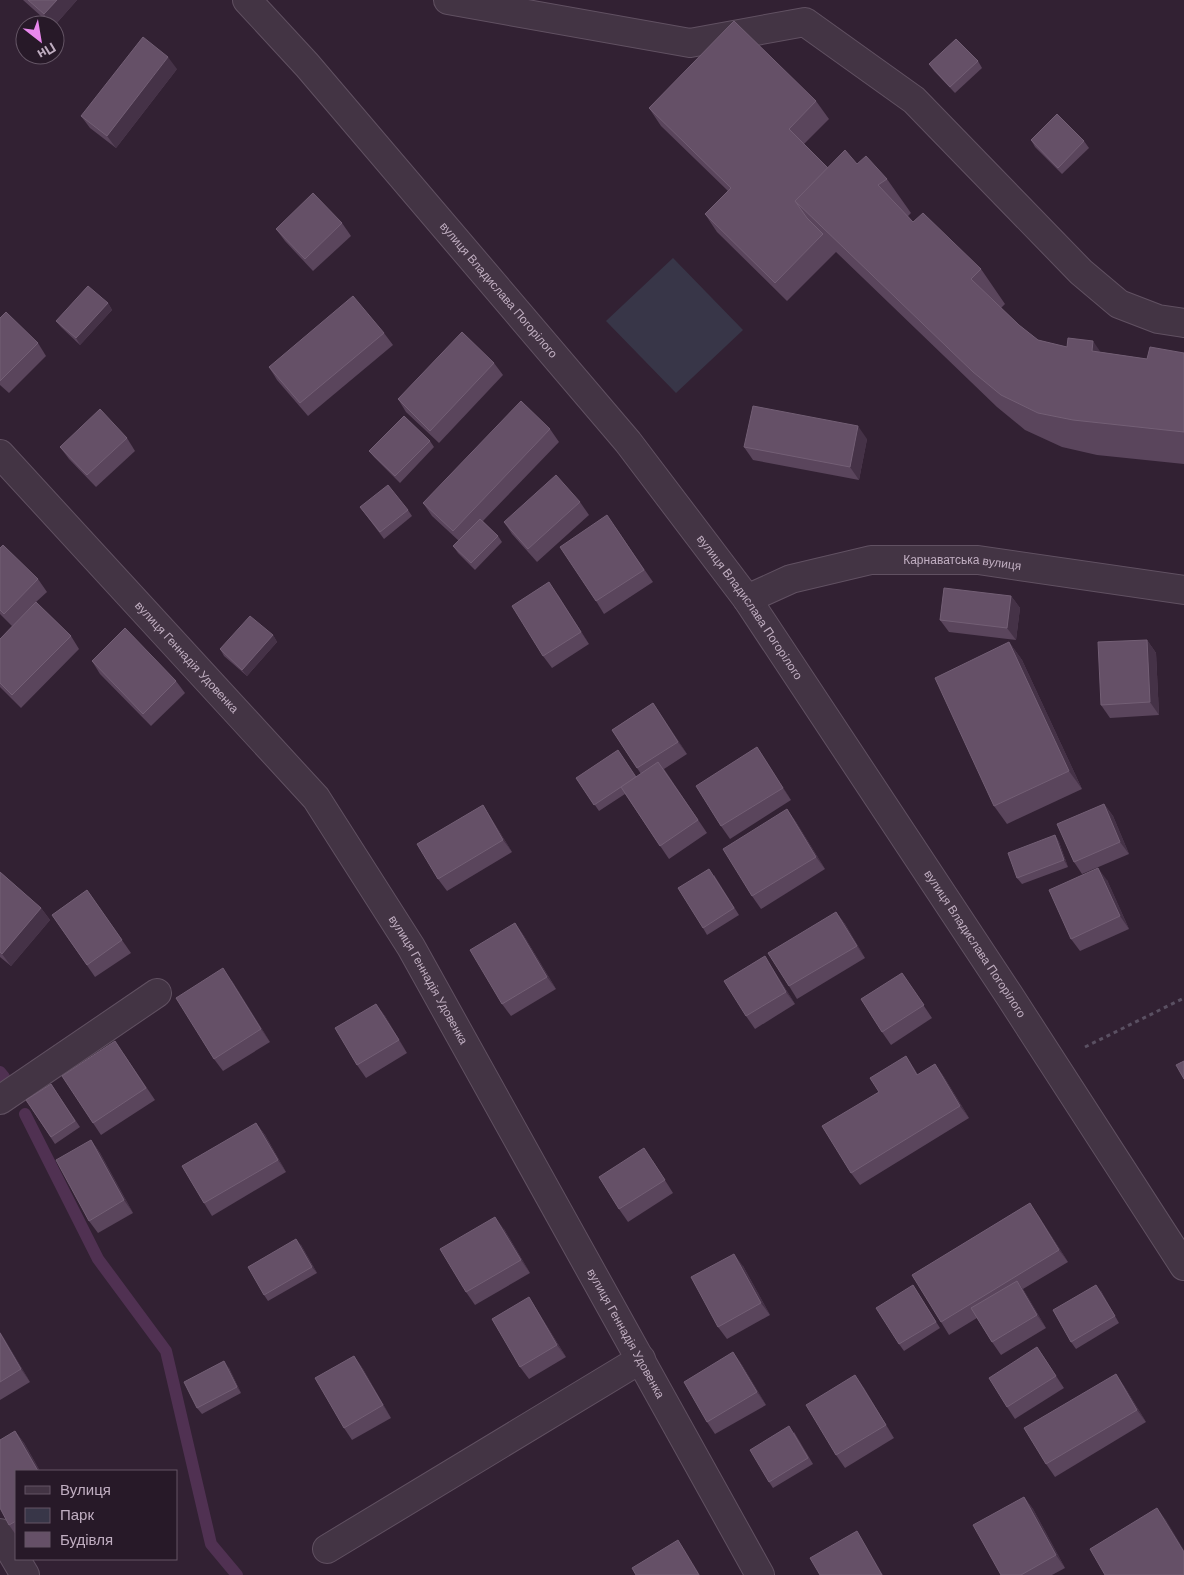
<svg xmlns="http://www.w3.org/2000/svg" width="1184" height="1575" font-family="Arial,sans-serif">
<rect width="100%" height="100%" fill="#322133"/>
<path fill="#383648" d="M673,258L743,330L676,393L606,321Z"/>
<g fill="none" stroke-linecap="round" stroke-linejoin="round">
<g stroke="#503152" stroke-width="12">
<path d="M0,1072L4,1077"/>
<path d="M25,1114L98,1259L166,1351L211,1544L237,1575"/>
</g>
<g stroke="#615162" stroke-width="30">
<g id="minor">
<path id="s1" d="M247,0L307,65L628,442L747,599L1009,995L1184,1266"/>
<path d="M448,0L690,43L805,22L914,100L1081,272L1119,304L1158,319L1184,323"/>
<path id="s2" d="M0,454L316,798L411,947L760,1575"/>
<path id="s3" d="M747,599L791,579L871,560H978L1184,590"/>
<path d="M0,1100L157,993"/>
<path d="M0,1533L25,1575"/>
<path d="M327,1549L641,1359"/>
</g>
</g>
<path stroke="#5a5062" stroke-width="3" stroke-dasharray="4 4" stroke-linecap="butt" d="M1085,1047L1184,998"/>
<use href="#minor" stroke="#433444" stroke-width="28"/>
</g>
<g fill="#5a455c">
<path d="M23,0H77L55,25H51Z"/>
<path d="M978,61L982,68L955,93L934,71L929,64Z"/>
<path d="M177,69L116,148L90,128L81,116Z"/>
<path d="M816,101L829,119L804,144L828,168L857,164L887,179L911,213L908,216L913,222L981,269L1005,304L1001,308L1019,325L1038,340L1067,347L1147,359L1184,353V464L1097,455L1062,447L1025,430L997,407L836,252L787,301L717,232L705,214L728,191L661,126L649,108Z"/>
<path d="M1031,140L1084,141L1089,148L1062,174L1035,147Z"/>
<path d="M342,223L351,236L313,271L285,241L276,229Z"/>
<path d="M108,303L112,310L80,345L61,327L56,321Z"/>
<path d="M0,318L38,343L46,356L9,393L0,385Z"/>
<path d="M384,333L393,345L308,416L277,380L269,367Z"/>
<path d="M494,363L503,375L439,443L406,412L398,399Z"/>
<path d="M550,429L559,442L483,521L498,536L502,542L475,570L458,553L453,546L459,541L432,516L423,503Z"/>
<path d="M127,438L135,451L96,487L69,459L60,447Z"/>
<path d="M867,439L859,480L753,460L744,447Z"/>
<path d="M430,441L434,447L400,483L374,457L369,451Z"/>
<path d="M580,502L589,515L537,562L512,534L504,522Z"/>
<path d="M360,507L408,510L412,516L384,539Z"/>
<path d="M616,528L653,582L604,614L596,601Z"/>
<path d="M0,548L38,579L47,592L36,602L71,636L79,649L21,708L0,687V639L12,626L0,614Z"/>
<path d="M558,595L589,644L552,668L543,656Z"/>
<path d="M1011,596L1020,608L1016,640L949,632L940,620Z"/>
<path d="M273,635L277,642L247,676L224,656L220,649Z"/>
<path d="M1147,640L1156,653L1159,715L1110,718L1101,705Z"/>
<path d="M1009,642L1022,660L1082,789L1007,824L994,806Z"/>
<path d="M92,661L176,681L185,693L151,726L100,674Z"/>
<path d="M653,703L687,754L664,769L707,833L669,859L625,794L599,811L576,778L636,777L641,774L612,730Z"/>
<path d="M757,747L791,800L730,839L721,826Z"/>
<path d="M1104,804L1113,816L1129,854L1082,874L1074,862Z"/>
<path d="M483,805L491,818L512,852L447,891L438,879Z"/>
<path d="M787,809L796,822L825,869L761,909L752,896Z"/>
<path d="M1055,835L1059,842L1068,867L1022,884L1017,878Z"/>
<path d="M0,872L41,908L50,920L11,966L0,957Z"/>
<path d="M714,875L739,915L707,935L703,928Z"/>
<path d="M1107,880L1129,929L1080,951L1071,939Z"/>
<path d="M87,890L131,953L95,977L52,915Z"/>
<path d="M836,912L845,924L865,958L797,999L789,986Z"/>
<path d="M515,923L524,936L556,989L511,1016L502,1004Z"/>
<path d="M773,969L795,1004L755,1029L746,1016Z"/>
<path d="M902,973L932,1018L891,1045L882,1032Z"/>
<path d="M232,981L270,1042L223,1071L214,1059Z"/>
<path d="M376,1004L385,1016L407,1053L366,1078L357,1065Z"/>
<path d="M124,1054L155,1100L101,1135L93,1123Z"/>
<path d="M906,1056L918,1075L935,1064L944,1077L969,1118L860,1185L851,1173L879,1092Z"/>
<path d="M51,1084L80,1127L55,1144L26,1100Z"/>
<path d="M256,1123L265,1135L286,1172L212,1216L204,1203Z"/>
<path d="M91,1140L100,1153L133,1213L98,1233L89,1221Z"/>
<path d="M653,1161L673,1193L628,1222L619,1209Z"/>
<path d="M1038,1215L1068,1262L1023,1289L1046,1328L1001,1355L992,1342L977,1318L949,1335L941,1322Z"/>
<path d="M504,1229L530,1273L475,1305L466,1292Z"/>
<path d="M301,1245L317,1273L268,1301L264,1295Z"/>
<path d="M743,1266L770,1315L727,1339L718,1327Z"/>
<path d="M913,1285L940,1328L904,1351L899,1344Z"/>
<path d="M1101,1291L1119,1323L1076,1349L1071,1342Z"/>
<path d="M529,1297L537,1310L566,1357L529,1379L520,1367Z"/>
<path d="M0,1332L30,1382L0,1400Z"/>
<path d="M1037,1347L1064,1388L1015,1419L1007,1407Z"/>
<path d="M733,1352L742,1365L766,1405L715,1434L707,1422Z"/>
<path d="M354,1356L363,1369L391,1418L352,1440L344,1428Z"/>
<path d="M229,1368L241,1393L202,1414L197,1408Z"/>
<path d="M1116,1374L1124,1386L1146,1422L1055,1477L1046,1464Z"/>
<path d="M855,1375L864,1388L894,1438L845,1468L836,1455Z"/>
<path d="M15,1431L24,1443L40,1471H16V1535L9,1525Z"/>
<path d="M794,1432L813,1464L773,1488L769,1482Z"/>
<path d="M1024,1497L1033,1509L1065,1568L1052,1575H1001Z"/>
</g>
<g fill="#453247">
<path d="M57,0H77L55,25H52L44,14Z"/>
<path d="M168,57L177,69L116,148L107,136Z"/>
<path d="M108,303L112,310L80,345L76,338Z"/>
<path d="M1093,341L1117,376L1092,351Z"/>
<path d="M858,426L867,439L859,480L850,467Z"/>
<path d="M549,582L558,595L589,644L581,632Z"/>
<path d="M1011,596L1020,608L1016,640L1007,628Z"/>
<path d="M273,635L277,642L247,676L242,670Z"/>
<path d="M1147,640L1156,653L1159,715L1150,702Z"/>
<path d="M1009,642L1022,660L1082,789L1069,771Z"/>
<path d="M653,703L662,716L687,754L678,742Z"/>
<path d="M757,747L766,760L791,800L783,788Z"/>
<path d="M1104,804L1113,816L1129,854L1120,842Z"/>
<path d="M483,805L491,818L512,852L503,840Z"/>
<path d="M787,809L796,822L825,869L816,857Z"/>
<path d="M1055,835L1059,842L1068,867L1064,860Z"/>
<path d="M1098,868L1107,880L1129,929L1120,916Z"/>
<path d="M41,908L50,920L11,966L2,954Z"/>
<path d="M836,912L845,924L865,958L857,946Z"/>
<path d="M515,923L524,936L556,989L547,977Z"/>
<path d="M765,956L773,969L795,1004L786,992Z"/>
<path d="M223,968L232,981L270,1042L261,1029Z"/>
<path d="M376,1004L385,1016L407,1053L399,1040Z"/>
<path d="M906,1056L914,1068L926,1088L917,1075Z"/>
<path d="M935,1064L944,1077L969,1118L960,1106Z"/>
<path d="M256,1123L265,1135L286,1172L278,1160Z"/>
<path d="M91,1140L100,1153L133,1213L124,1200Z"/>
<path d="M1030,1203L1038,1215L1068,1262L1059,1250Z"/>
<path d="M495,1217L504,1229L530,1273L521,1260Z"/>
<path d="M296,1239L301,1245L317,1273L312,1267Z"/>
<path d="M734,1254L743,1266L770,1315L761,1303Z"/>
<path d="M1017,1281L1026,1294L1046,1328L1037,1315Z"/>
<path d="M1096,1285L1101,1291L1119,1323L1115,1316Z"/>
<path d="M529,1297L537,1310L566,1357L557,1345Z"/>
<path d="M0,1332L4,1338L30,1382L21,1369Z"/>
<path d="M1037,1347L1046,1360L1064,1388L1056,1376Z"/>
<path d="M733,1352L742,1365L766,1405L757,1392Z"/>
<path d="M354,1356L363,1369L391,1418L383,1405Z"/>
<path d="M224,1361L229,1368L241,1393L237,1387Z"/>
<path d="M1116,1374L1124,1386L1146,1422L1137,1410Z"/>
<path d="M855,1375L864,1388L894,1438L886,1425Z"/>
<path d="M15,1431L24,1443L40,1471H38Z"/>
<path d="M1024,1497L1033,1509L1065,1568L1056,1555Z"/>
<path d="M1157,1508L1166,1520L1184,1550V1552Z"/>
<path d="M857,1531L865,1544L883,1575H882Z"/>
<path d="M678,1540L686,1552L700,1575H699Z"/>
</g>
<g fill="#655067" stroke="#735f75">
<path d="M28,0H57L44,14Z"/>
<path d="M734,21L816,101L789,129L828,168L795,201L807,218L823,234L775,283L705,214L731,188L649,108Z"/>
<path d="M143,37L168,57L107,136L81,116Z"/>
<path d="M956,39L978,61L950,87L929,64Z"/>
<path d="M1057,114L1084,141L1058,168L1031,140Z"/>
<path d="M845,150L857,164L866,156L887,179L878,185L913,222L923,213L981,269L971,279L1019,325L1038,340L1067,347L1068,338L1093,341L1092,351L1147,359L1150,347L1184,353V432L1073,420L1038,413L1001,395L973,372L795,201Z"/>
<path d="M313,193L342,223L305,259L276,229Z"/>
<path d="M88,286L108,303L76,338L56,321Z"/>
<path d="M353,296L384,333L300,403L269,367Z"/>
<path d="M6,312L38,343L0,381V318Z"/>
<path d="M462,332L494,363L430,431L398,399Z"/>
<path d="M521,401L550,429L453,531L423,503Z"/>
<path d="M753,406L858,426L850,467L744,447Z"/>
<path d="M100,409L127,438L87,475L60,447Z"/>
<path d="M404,416L430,441L395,476L369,451Z"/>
<path d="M556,475L580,502L528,549L504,522Z"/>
<path d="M388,485L408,510L380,532L360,507Z"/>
<path d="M607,515L644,570L596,601L560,547Z"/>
<path d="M480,519L498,536L471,563L453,546Z"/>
<path d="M3,545L38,579L4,614L0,610V548Z"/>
<path d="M549,582L581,632L543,656L512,606Z"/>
<path d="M944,588L1011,596L1007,628L940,620Z"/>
<path d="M36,602L71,636L12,695L0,683V639Z"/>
<path d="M250,616L273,635L242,670L220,649Z"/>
<path d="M125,628L176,681L143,714L92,661Z"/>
<path d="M1147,640L1150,702L1101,705L1098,642Z"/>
<path d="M1009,642L1069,771L994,806L935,678Z"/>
<path d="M653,703L678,742L637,768L612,730Z"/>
<path d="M757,747L783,788L721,826L696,786Z"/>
<path d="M618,750L636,777L594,805L576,778Z"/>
<path d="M658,762L698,820L660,846L621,787Z"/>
<path d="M1104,804L1120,842L1074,862L1057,824Z"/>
<path d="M483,805L503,840L438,879L417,844Z"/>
<path d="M787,809L816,857L752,896L723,849Z"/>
<path d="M1055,835L1064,860L1017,878L1008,853Z"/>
<path d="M1098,868L1120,916L1071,939L1049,890Z"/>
<path d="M709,869L734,908L703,928L678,888Z"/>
<path d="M0,872L41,908L2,954L0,952Z"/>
<path d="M87,890L122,940L87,965L52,915Z"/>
<path d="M836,912L857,946L789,986L768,953Z"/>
<path d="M515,923L547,977L502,1004L470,950Z"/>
<path d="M765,956L786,992L746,1016L724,981Z"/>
<path d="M223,968L261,1029L214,1059L176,998Z"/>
<path d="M902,973L924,1005L882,1032L861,999Z"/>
<path d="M376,1004L399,1040L357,1065L335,1028Z"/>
<path d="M115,1041L146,1088L93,1123L62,1076Z"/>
<path d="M906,1056L917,1075L935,1064L960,1106L851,1173L822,1126L879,1092L870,1078Z"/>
<path d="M1184,1061V1079L1176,1065Z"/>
<path d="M51,1084L75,1121L51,1137L26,1100Z"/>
<path d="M256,1123L278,1160L204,1203L182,1166Z"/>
<path d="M91,1140L124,1200L89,1221L56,1160Z"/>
<path d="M644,1148L665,1180L619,1209L599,1177Z"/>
<path d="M1030,1203L1059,1250L941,1322L912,1275Z"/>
<path d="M495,1217L521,1260L466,1292L440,1249Z"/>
<path d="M296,1239L312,1267L264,1295L248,1267Z"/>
<path d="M734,1254L761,1303L718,1327L691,1277Z"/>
<path d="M1017,1281L1037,1315L992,1342L971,1308Z"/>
<path d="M913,1285L936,1322L899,1344L876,1308Z"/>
<path d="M1096,1285L1115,1316L1071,1342L1053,1310Z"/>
<path d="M529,1297L557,1345L520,1367L492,1319Z"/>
<path d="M0,1333L21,1369L0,1382Z"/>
<path d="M1037,1347L1056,1376L1007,1407L989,1378Z"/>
<path d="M733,1352L757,1392L707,1422L684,1382Z"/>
<path d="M354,1356L383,1405L344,1428L315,1378Z"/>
<path d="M224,1361L237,1387L197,1408L184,1382Z"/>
<path d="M1116,1374L1137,1410L1046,1464L1024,1428Z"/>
<path d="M855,1375L886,1425L836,1455L806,1405Z"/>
<path d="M789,1426L808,1458L769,1482L750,1450Z"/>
<path d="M15,1431L38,1471H16V1521L9,1525L0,1508V1440Z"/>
<path d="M1024,1497L1056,1555L1021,1575H1001L973,1525Z"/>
<path d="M1157,1508L1184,1552V1575H1105L1090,1549Z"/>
<path d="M857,1531L882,1575H820L810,1558Z"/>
<path d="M678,1540L699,1575H636L632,1568Z"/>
</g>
<g text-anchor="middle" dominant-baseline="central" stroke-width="4.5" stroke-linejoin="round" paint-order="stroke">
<g font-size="12" fill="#c0aec1" stroke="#271928">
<text stroke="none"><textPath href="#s1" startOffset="384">вулиця Владислава Погорілого</textPath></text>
<text stroke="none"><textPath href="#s3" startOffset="222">Карнаватська вулиця</textPath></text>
<text stroke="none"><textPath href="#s1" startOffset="789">вулиця Владислава Погорілого</textPath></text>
<text stroke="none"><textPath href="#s2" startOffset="276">вулиця Геннадія Удовенка</textPath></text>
<text stroke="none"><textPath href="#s1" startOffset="1194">вулиця Владислава Погорілого</textPath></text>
<text stroke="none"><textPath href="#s2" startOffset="681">вулиця Геннадія Удовенка</textPath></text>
<text stroke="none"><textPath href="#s2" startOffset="1086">вулиця Геннадія Удовенка</textPath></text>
</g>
</g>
<rect x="15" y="1470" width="162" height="90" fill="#271928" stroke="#645565"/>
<rect x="25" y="1486" width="25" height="8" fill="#433444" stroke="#645565"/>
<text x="60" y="1495" font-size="15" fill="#c0aec1">Вулиця</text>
<rect x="25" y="1508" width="25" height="15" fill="#383648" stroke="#645565"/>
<text x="60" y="1520" font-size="15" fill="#c0aec1">Парк</text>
<rect x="25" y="1532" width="25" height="15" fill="#655067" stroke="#645565"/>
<text x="60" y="1545" font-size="15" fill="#c0aec1">Будівля</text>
<g transform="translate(40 40) rotate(149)"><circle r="24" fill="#271928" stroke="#645565"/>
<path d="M0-4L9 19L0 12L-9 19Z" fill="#e987ed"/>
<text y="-8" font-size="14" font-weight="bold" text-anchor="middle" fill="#c0aec1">Пн</text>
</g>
</svg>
